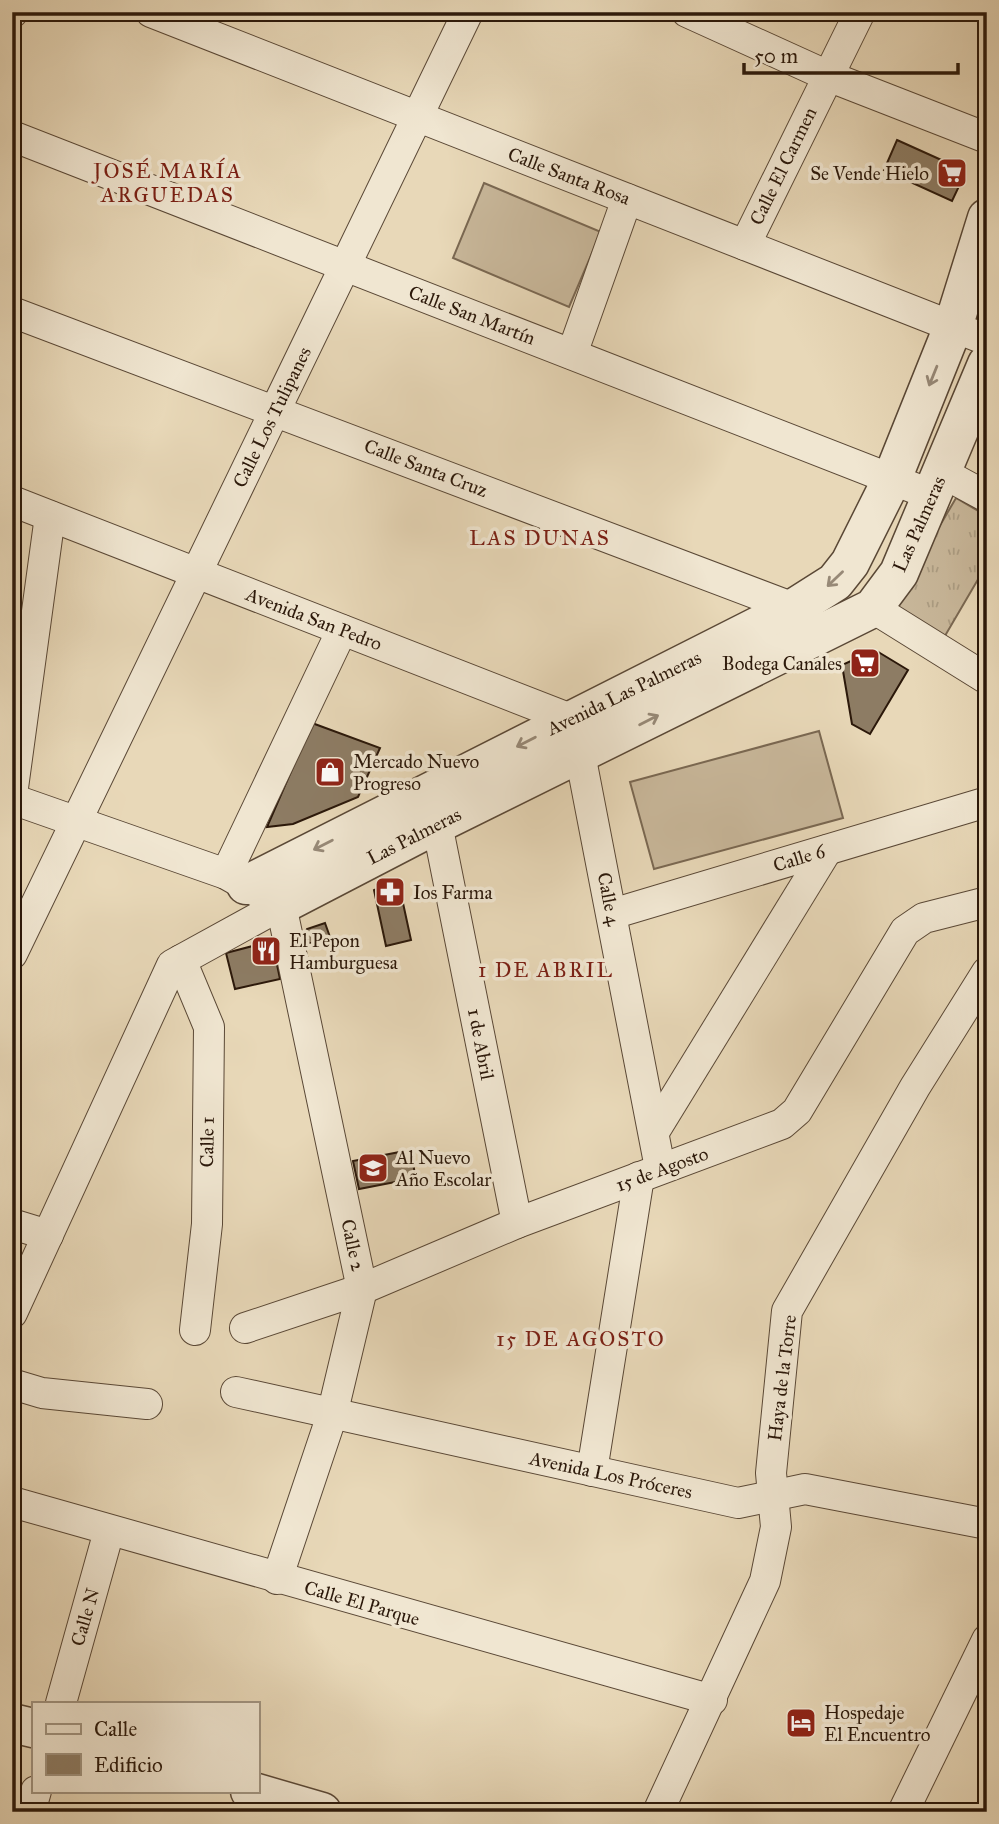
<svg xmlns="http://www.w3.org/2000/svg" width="999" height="1824" font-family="'IM FELL Great Primer',serif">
<defs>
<pattern id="grass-tufts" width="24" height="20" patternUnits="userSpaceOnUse" patternTransform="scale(1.75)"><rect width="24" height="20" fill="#c8b79a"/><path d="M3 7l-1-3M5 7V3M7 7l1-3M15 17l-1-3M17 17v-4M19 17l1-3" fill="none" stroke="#ac9d83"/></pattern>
</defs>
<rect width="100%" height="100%" fill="#e8d8b8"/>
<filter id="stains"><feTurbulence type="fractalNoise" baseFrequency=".00286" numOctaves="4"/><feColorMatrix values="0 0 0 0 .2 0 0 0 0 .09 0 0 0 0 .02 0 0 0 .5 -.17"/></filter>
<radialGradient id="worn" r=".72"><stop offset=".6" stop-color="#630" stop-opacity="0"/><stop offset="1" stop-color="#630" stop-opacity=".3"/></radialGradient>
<path fill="url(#grass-tufts)" stroke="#7a6852" stroke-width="2" d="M956,498L987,516V564L942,641L890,611Z"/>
<g fill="#c8b79a" stroke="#7a6852" stroke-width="2">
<path d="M484,183L601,232L569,307L453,258Z"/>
<path d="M819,731L843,818L654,869L630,782Z"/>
</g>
<g fill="#8d7c64" stroke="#2b180a" stroke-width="2">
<path d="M897,140L957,167L961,182L952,201L884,170Z"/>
<path d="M875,650L908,670L870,734L852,724L842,665Z"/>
<path d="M312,723L380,748L358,797L293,824L267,827Z"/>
<path d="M398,880L411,940L386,946L374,890Z"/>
<path d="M325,923L330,937L305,945L303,938L307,929Z"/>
<path d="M264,943L274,950L280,979L235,989L226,953Z"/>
<path d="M410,1150L416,1178L359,1189L353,1161Z"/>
</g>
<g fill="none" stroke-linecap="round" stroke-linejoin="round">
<g stroke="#5a4836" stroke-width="32">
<g id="minor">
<path d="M151,12L987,340"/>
<path d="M687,12L828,76L987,138"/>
<path d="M12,13L13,12"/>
<path d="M12,136L932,495"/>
<path d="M745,245L860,12"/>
<path d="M12,312L807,613"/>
<path d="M572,354L627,199"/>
<path d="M941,472L987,497"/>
<path d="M12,501L586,725"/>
<path d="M873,608L987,679"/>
<path d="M580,754L660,1168"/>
<path d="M12,795L50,516"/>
<path d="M12,799L226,874L263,895"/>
<path d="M437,824L517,1223"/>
<path d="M226,874L342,630"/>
<path d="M612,914L987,802"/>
<path d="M12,954L468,12"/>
<path d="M181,960L209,1027L207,1224L195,1330"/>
<path d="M654,1132L827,850"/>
<path d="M12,1224L48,1235"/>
<path d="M12,1313L172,965L281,905"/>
<path d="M245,1328L362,1289L517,1223L782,1124L797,1111L905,931L924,918L987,902"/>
<path d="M12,1384L42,1393L147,1404"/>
<path d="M236,1392L738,1503L805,1489L987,1524"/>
<path d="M592,1471L639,1177"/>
<path d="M12,1502L712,1700"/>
<path d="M277,1579L332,1415L362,1289L281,905"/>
<path d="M61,1703L109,1531"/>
<path d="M30,1812L36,1791"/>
<path d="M658,1812L765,1581L776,1527L771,1473L787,1311L915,1087L987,972"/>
<path d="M903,1812L987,1640"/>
</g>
</g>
<g stroke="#5a4836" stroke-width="41">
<g id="tertiary">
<path d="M246,885L794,608L835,582L850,563L892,479L953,327L987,218"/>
<path d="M281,905L437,824L873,608L899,573L987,364"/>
<path d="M12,1723L33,1728"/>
<path d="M250,1791L322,1812"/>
</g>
</g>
<use href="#minor" stroke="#f0e6d1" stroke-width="30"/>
<use href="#tertiary" stroke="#f0e6d1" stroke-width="38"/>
</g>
<defs><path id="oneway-shaft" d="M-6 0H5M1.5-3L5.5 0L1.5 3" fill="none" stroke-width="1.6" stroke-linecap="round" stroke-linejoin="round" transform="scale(1.75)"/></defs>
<g stroke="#978977">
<use href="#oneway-shaft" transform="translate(933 376) rotate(112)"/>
<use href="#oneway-shaft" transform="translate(835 579) rotate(136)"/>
<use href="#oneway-shaft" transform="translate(649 720) rotate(-27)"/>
<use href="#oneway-shaft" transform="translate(526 742) rotate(153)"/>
<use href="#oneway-shaft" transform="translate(323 845) rotate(153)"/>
</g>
<defs>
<g id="supermarket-square" transform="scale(1.575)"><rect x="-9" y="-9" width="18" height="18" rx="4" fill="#8f2418" stroke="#f0e6d1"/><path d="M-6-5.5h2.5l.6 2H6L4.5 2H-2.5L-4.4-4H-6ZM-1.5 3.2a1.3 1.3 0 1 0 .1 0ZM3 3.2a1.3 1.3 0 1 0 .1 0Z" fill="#fff"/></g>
<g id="shop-square" transform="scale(1.575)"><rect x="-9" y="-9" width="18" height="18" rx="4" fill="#8f2418" stroke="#f0e6d1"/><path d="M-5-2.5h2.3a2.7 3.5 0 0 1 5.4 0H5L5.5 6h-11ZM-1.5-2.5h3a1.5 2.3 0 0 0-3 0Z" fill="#fff"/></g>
<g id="pharmacy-square" transform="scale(1.575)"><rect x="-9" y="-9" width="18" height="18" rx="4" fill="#8f2418" stroke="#f0e6d1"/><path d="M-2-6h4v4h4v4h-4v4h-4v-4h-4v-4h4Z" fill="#fff"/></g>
<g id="restaurant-square" transform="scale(1.575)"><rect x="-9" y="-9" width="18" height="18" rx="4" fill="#8f2418" stroke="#f0e6d1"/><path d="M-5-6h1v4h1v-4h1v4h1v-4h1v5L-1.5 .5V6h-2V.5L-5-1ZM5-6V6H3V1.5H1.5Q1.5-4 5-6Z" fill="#fff"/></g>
<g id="school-square" transform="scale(1.575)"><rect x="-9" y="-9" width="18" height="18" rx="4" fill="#8f2418" stroke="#f0e6d1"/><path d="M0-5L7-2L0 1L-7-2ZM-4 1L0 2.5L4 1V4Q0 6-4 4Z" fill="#fff"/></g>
<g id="hotel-square" transform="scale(1.575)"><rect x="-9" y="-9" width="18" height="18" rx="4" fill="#8f2418" stroke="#f0e6d1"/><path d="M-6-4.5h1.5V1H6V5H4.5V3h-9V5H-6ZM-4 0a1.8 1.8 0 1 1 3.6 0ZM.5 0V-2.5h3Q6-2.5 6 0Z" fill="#fff"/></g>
</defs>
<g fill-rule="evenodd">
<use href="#supermarket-square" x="952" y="173"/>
<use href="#supermarket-square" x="865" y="663"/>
<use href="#shop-square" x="330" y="772"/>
<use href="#pharmacy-square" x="390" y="892"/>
<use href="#restaurant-square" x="266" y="951"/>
<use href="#school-square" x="373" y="1168"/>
<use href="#hotel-square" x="801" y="1723"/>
</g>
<g text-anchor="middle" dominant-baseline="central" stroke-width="7" stroke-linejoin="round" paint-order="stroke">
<g font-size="19" fill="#2b180a" stroke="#f0e6d1">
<text transform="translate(783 166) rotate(-64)">Calle El Carmen</text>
<text transform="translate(569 176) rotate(21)">Calle Santa Rosa</text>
<text transform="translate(472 315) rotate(21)">Calle San Martín</text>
<text transform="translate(272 417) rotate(-64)">Calle Los Tulipanes</text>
<text transform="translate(426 468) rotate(21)">Calle Santa Cruz</text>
<text transform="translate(919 524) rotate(-66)">Las Palmeras</text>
<text transform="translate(314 619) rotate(21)">Avenida San Pedro</text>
<text transform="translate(624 693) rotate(-26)">Avenida Las Palmeras</text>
<text transform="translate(414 836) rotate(-27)">Las Palmeras</text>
<text transform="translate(799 858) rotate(-17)">Calle 6</text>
<text transform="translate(609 899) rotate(79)">Calle 4</text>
<text transform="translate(481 1044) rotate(79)">1 de Abril</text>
<text transform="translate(207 1142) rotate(-89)">Calle 1</text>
<text transform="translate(662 1169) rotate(-20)">15 de Agosto</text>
<text transform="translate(353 1245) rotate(78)">Calle 2</text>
<text transform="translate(782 1378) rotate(-83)">Haya de la Torre</text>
<text transform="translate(611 1475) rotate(12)">Avenida Los Próceres</text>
<text transform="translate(362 1603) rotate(16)">Calle El Parque</text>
<text transform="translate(85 1617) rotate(-74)">Calle N</text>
</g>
<g font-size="19" fill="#2b180a" stroke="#f0e6d1" text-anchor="start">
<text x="929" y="173" text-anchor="end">Se Vende Hielo</text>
<text x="842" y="663" text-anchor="end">Bodega Canales</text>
<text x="353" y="761">Mercado Nuevo<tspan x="353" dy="22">Progreso</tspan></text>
<text x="413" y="892">Ios Farma</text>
<text x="289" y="940">El Pepon<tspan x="289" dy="22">Hamburguesa</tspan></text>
<text x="396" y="1157">Al Nuevo<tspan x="396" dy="22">Año Escolar</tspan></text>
<text x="824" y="1712">Hospedaje<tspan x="824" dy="22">El Encuentro</tspan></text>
</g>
<g font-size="21" letter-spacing="2" fill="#7a1f14" stroke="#f0e6d1">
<text x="168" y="171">JOSÉ MARÍA<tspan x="168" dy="24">ARGUEDAS</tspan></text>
<text x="540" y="538">LAS DUNAS</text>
<text x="546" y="970">1 DE ABRIL</text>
<text x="581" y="1339">15 DE AGOSTO</text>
</g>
</g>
<rect width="999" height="1824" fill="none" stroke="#e8d8b8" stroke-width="42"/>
<rect x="14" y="14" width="971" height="1796" fill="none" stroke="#2b180a" stroke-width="3.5"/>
<rect x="21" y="21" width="957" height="1782" fill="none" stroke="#2b180a" stroke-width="2"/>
<rect x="32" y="1702" width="228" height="91" fill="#f0e6d1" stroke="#a19481" stroke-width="2"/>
<rect x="46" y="1724" width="35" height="10" fill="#f0e6d1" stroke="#a19481" stroke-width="2"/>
<text x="94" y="1736" font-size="21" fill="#2b180a">Calle</text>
<rect x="46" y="1754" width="35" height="21" fill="#8d7c64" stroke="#a19481" stroke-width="2"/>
<text x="94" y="1772" font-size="21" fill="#2b180a">Edificio</text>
<path d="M744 63v10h214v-10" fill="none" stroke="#2b180a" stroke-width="3.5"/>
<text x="754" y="63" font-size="21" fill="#2b180a" stroke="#f0e6d1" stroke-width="5" paint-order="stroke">50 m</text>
<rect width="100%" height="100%" filter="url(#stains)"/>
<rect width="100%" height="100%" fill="url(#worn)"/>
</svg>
